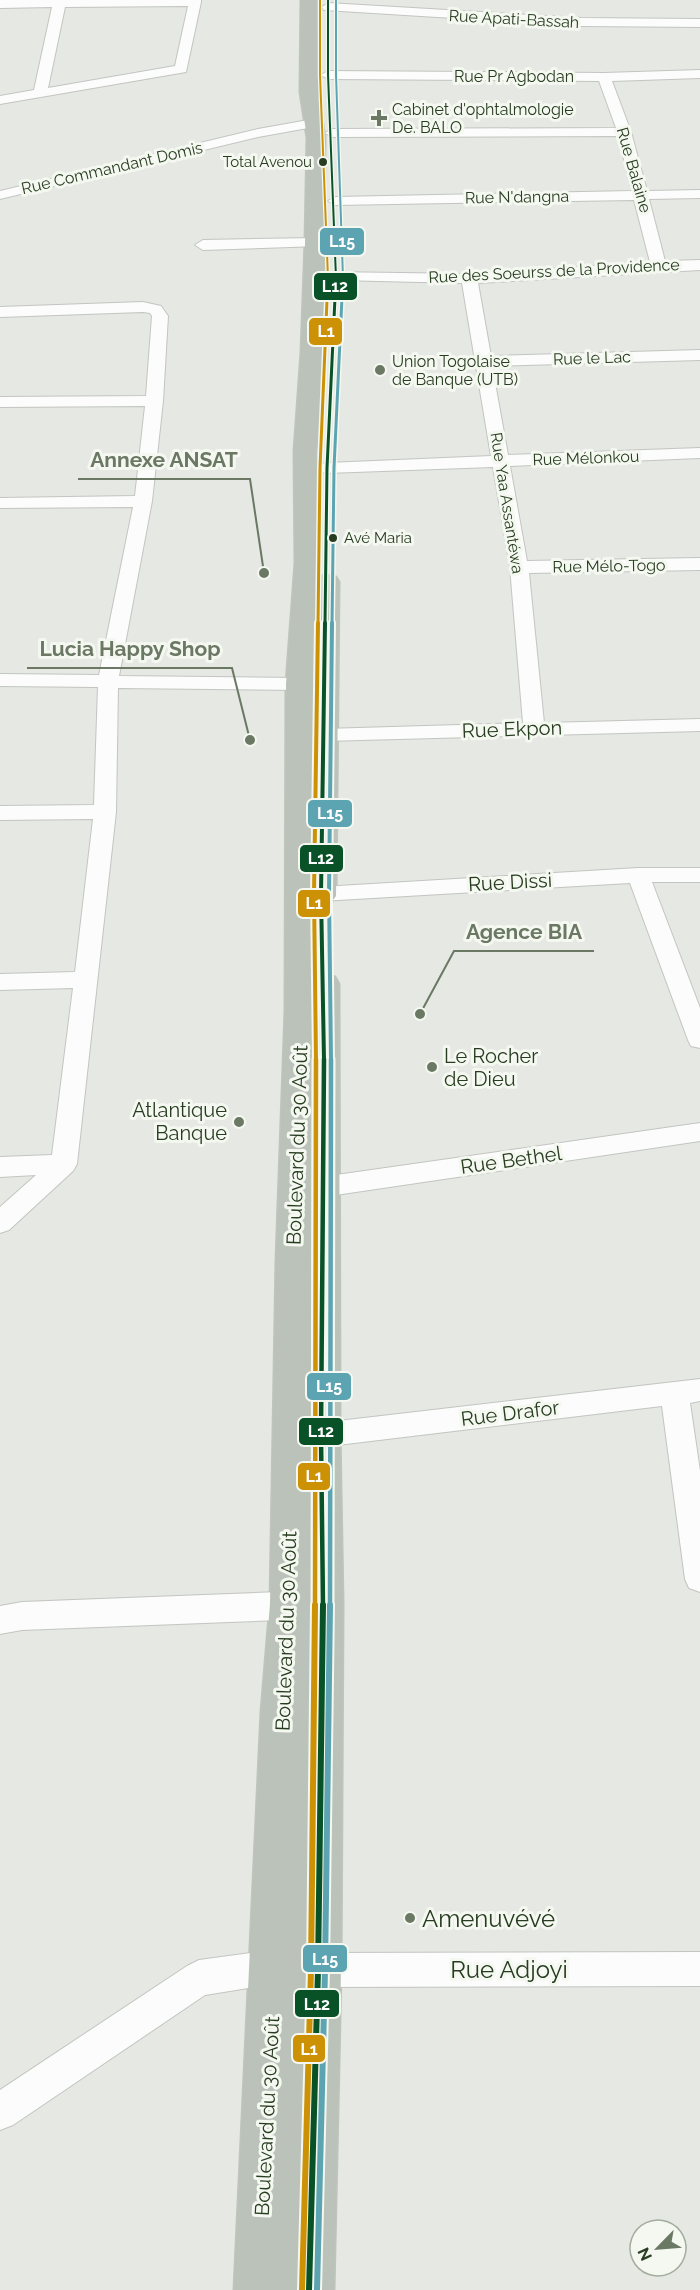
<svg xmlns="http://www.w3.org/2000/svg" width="700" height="2290" font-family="Raleway,sans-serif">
<rect width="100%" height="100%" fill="#e5e8e3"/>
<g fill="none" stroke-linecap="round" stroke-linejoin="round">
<g stroke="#c2c5c0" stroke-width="2">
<g id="street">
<path d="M0,0H201V2L186,72L0,104V96L34,90L52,7L0,8ZM188,6L175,66L48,88L65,7Z"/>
<path d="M328,3L581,18L700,19V27L581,26L324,10L322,7Z"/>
<path d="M700,70V78L612,81L631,132L647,191L700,190V198L649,199L665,261L700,260V270L478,283L491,356L700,350V360L492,366L508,455L700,448V458L510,466L527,561L700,558V570L529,573L544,723L700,719V731L324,741L317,739L314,735L317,731L324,729L523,723L510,567L493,467L327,473L321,472L318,468L321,464L327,463L491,456L462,283L336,280L330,278L328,275L330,272L469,274L650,262L634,200L335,205L328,201L335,197L632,191L618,136L332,137L325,133L332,129L616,128L599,81L328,79L321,75L328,71L604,73Z"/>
<path d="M314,119L321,123L319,126L258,137L0,199V191L258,129Z"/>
<path d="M315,238L323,243L320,246L203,250L195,245L203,240Z"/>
<path d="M143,302L161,306L168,316L163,401L152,501L119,676L299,678L306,680L309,684L306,688L299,690L118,688L116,812L77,1164L73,1171L9,1230L0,1233V1207L36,1175L0,1177V1157L52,1155L73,988L0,990V974L75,972L93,819L0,820V806L94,805L98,687L0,686V674L99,675L133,507L0,508V498L135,496L145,406L0,407V397L146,396L152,316L150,313L143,312L0,317V307Z"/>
<path d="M638,868H700V882H652L700,1008V1048L691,1046L688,1040L630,883L321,901L313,899L310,894L313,889L321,887Z"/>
<path d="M700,1123V1141L322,1197L313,1194L309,1187L313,1180L322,1177Z"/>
<path d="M700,1379V1401L690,1403L700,1471V1592L689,1588L685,1579L662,1406L321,1447L311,1443L307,1435L311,1427L321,1423Z"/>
<path d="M305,1591L316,1595L320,1605L316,1615L305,1619L22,1630L0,1634V1606L22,1602Z"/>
<path d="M273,1950L285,1955L290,1967L285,1979L273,1984L205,1995L13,2125L0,2130V2090L187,1966L199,1960Z"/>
<path d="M700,1952V1986L318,1987L306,1982L301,1970L306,1958L318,1953Z"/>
</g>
</g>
<g stroke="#bec5bb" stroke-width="3">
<path id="highway" d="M301,0H317L318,92L325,138L323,353L316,451L318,577L327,575L336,577L339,582L336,896L331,903L321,906L315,904L316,976L324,974L335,977L339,984L340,1435L343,1605L341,1970L334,2290H284L297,1874L284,2290H234L261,1712L270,1604L276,1261L285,1011L286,684L295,563L294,451L301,353L305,243L307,138L300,92Z"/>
</g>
<use href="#street" fill="#fbfcfb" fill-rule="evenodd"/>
<use href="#highway" fill="#bbc2b9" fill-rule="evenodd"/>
<g stroke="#f4f8f0" stroke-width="4.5">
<path id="bus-1-far4" d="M328,0V75L336,278"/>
</g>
<g stroke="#f4f8f0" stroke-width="6">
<path id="bus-1-far3" d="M325,625L327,468L336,276"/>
</g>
<g stroke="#f4f8f0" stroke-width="8">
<path id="bus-1-far2" d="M324,1060L321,894L325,623"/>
</g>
<g stroke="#f4f8f0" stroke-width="9">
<path id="bus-1-far1" d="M323,1606L321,1435L324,1059"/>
</g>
<g stroke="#f4f8f0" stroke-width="10">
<path id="bus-1" d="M309,2290L318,1970L323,1605"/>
</g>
<g stroke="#f4f8f0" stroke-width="4.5">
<path id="bus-2-far4" d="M336,0V75L343,278"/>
</g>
<g stroke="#f4f8f0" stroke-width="6">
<path id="bus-2-far3" d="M332,625L334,468L343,276"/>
</g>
<g stroke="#f4f8f0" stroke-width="8">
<path id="bus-2-far2" d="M331,1060L329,894L332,623"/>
</g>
<g stroke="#f4f8f0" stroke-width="9">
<path id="bus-2-far1" d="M330,1606L331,1059"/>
</g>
<g stroke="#f4f8f0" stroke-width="10">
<path id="bus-2" d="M317,2290L325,1970L330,1605"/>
</g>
<g stroke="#f4f8f0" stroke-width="4.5">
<path id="bus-3-far4" d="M320,0V75L328,278"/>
</g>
<g stroke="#f4f8f0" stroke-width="6">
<path id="bus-3-far3" d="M318,625L320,468L328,276"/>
</g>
<g stroke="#f4f8f0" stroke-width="8">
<path id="bus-3-far2" d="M316,1060L314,894L318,623"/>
</g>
<g stroke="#f4f8f0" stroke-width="9">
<path id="bus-3-far1" d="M315,1606L316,1059"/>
</g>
<g stroke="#f4f8f0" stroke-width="10">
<path id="bus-3" d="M302,2290L311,1970L315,1605"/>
</g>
<use href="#bus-1-far4" stroke="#095228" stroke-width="2"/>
<use href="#bus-1-far3" stroke="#095228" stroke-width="3"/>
<use href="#bus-1-far2" stroke="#095228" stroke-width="4"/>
<use href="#bus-1-far1" stroke="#095228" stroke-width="4.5"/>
<use href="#bus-1" stroke="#095228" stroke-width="6"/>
<use href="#bus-2-far4" stroke="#5da4b2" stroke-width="2"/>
<use href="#bus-2-far3" stroke="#5da4b2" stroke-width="3"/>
<use href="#bus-2-far2" stroke="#5da4b2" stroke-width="4"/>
<use href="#bus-2-far1" stroke="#5da4b2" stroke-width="4.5"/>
<use href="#bus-2" stroke="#5da4b2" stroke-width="6"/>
<use href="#bus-3-far4" stroke="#cd9106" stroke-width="2"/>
<use href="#bus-3-far3" stroke="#cd9106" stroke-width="3"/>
<use href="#bus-3-far2" stroke="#cd9106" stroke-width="4"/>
<use href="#bus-3-far1" stroke="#cd9106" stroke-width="4.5"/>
<use href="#bus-3" stroke="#cd9106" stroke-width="6"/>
</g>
<g fill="#6a7864" stroke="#f4f8f0" stroke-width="2">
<path d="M376 109h6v6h6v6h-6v6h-6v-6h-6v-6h6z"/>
<circle cx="380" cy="370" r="6"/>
<circle cx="432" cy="1067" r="6"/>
<circle cx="239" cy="1122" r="6"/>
<circle cx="410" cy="1918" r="6"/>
</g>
<g fill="#273c20" stroke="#f4f8f0" stroke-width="2">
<circle cx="323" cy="162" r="5"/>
<circle cx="333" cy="538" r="5"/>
</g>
<g text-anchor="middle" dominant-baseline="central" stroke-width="6" stroke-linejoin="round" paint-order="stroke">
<g font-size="15" fill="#273c20" stroke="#f4f8f0" text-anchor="end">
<text x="312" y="162">Total Avenou</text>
<text x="344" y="538" text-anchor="start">Avé Maria</text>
</g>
<g font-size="16" fill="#273c20" stroke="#f4f8f0">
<text transform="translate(514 19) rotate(3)">Rue Apati-Bassah</text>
<text x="514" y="76">Rue Pr Agbodan</text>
<text transform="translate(112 168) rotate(-13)">Rue Commandant Domis</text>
<text transform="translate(634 170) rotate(74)">Rue Balaine</text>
<text transform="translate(517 197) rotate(-1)">Rue N'dangna</text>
<text transform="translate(554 271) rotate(-3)">Rue des Soeurss de la Providence</text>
<text transform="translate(592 358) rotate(-2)">Rue le Lac</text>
<text transform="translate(586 458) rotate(-2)">Rue Mélonkou</text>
<text transform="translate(507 503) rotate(81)">Rue Yaa Assantéwa</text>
<text transform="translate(609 566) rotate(-1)">Rue Mélo-Togo</text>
</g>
<g font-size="16" fill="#273c20" stroke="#f4f8f0" text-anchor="start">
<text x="392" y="109">Cabinet d'ophtalmologie<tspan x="392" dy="18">De. BALO</tspan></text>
<text x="392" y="361">Union Togolaise<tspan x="392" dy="18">de Banque (UTB)</tspan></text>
</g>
<g font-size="20" fill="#273c20" stroke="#f4f8f0">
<text transform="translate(512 729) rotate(-2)">Rue Ekpon</text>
<text transform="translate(510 882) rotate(-3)">Rue Dissi</text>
<text transform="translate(297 1145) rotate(-88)">Boulevard du 30 Août</text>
<text transform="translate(511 1160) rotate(-8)">Rue Bethel</text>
<text transform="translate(510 1413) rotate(-7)">Rue Drafor</text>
<text transform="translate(286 1631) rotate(-88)">Boulevard du 30 Août</text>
<text transform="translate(267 2116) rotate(-87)">Boulevard du 30 Août</text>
</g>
<g font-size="20" fill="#273c20" stroke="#f4f8f0" text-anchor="start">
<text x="444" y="1056">Le Rocher<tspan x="444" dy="23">de Dieu</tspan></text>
<text x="227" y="1110" text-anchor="end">Atlantique<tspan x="227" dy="23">Banque</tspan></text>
</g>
<g font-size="24" fill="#273c20" stroke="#f4f8f0" text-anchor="start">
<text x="422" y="1918">Amenuvévé</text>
</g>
<g font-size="24" fill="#273c20" stroke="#f4f8f0">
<text x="509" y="1969">Rue Adjoyi</text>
</g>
</g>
<path fill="none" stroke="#6a7864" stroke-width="2" d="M264 573L250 479H78M250 740L232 668H27M420 1014L454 951H594"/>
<g fill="#6a7864" stroke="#f4f8f0" stroke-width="2">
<circle cx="264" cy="573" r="6"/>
<circle cx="250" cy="740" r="6"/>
<circle cx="420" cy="1014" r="6"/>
</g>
<g font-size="21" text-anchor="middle" font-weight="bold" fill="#6a7864" stroke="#f4f8f0" stroke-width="6" stroke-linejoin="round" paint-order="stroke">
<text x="164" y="467">Annexe ANSAT</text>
<text x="130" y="656">Lucia Happy Shop</text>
<text x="524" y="939">Agence BIA</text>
</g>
<g stroke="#f4f8f0" stroke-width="2">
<rect x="319" y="227" width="46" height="29" rx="6" fill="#5da4b2"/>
<rect x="313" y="272" width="45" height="29" rx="6" fill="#095228"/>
<rect x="308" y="317" width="35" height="29" rx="6" fill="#cd9106"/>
<rect x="307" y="799" width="46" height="29" rx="6" fill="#5da4b2"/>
<rect x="299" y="844" width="45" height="29" rx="6" fill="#095228"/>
<rect x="297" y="889" width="34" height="29" rx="6" fill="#cd9106"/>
<rect x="306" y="1372" width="46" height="29" rx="6" fill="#5da4b2"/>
<rect x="298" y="1417" width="46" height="29" rx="6" fill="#095228"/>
<rect x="297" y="1462" width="34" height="29" rx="6" fill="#cd9106"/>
<rect x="302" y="1944" width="46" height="29" rx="6" fill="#5da4b2"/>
<rect x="294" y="1989" width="46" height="29" rx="6" fill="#095228"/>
<rect x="292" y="2034" width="34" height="29" rx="6" fill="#cd9106"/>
</g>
<g font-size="16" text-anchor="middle" font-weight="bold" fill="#fff">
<text x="342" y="247">L15</text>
<text x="335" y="292">L12</text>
<text x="326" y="337">L1</text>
<text x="330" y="819">L15</text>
<text x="321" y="864">L12</text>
<text x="314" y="909">L1</text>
<text x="329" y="1392">L15</text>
<text x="321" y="1437">L12</text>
<text x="314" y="1482">L1</text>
<text x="325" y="1965">L15</text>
<text x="317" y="2010">L12</text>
<text x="309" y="2055">L1</text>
</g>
<g transform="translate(658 2248) rotate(245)"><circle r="28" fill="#f4f8f0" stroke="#a2ad9d" stroke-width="1.5"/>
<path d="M0-4.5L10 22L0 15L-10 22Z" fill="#6a7864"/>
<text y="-9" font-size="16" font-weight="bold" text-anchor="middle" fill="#273c20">N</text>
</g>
</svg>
